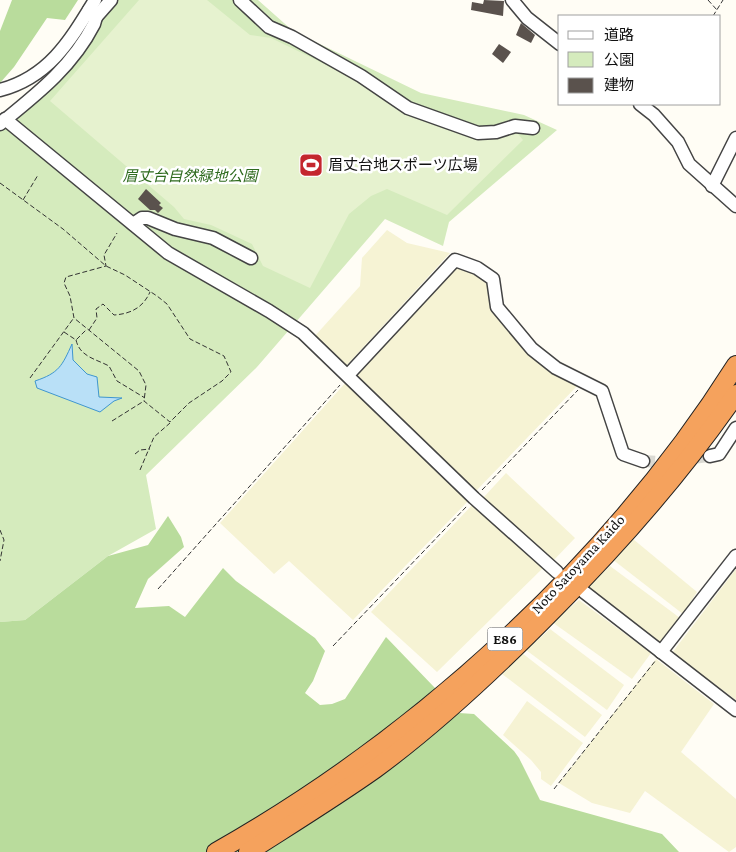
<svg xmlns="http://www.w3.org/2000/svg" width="736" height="852" font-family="'Crimson Pro','Noto Sans JP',serif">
<rect width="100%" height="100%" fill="#fffdf5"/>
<g fill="#f6f3d4">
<path d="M387,230L407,243L450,253L346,366L314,337L360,286L362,258Z"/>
<path d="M458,265L489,280L493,302L578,385L476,491L352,374Z"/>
<path d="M347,381L470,499L353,620L289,561L274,574L220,523Z"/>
<path d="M506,473L575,538L552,562L483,498Z"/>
<path d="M474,503L544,567L437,672L371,612Z"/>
<path d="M633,539L697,592L683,614L612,559Z"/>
<path d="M610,566L680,618L661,643L586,588Z"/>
<path d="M736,569V700L672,653Z"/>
<path d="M579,600L651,653L632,679L552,622Z"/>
<path d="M550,629L624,685L607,710L526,650Z"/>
<path d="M522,653L602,715L585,737L502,674Z"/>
<path d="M656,659L714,704L681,752L736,799V847L729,852L645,791L630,813L592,803L559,783Z"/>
<path d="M527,701L583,743L551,786L541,779V772L531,760L503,735Z"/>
</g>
<path fill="#d5ebbd" d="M107,0H258L293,31L421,93L524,115L557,130L449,222L443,246L385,219L257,367L146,475L156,529L108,556L25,620L0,622V124L38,88Z"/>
<g fill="#b9dc9c">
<path d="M12,0H78L65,20L47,18L14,67L0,83V31Z"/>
<path d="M168,516L181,537L184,547L148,579L135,608L169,606L185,617L223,568L236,581L315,638L325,651L313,681L305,693L320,705L332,704L345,699L386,637L459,713L474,714L514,751L519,758L540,800L662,834L679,852H0V622L25,620L108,556L148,545Z"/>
</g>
<path fill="#e6f2cf" d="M139,0H207L250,35L271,38L477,138L518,134L523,140L447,215L387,189L371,196L349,214L310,288L263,266L252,244L211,225L184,219L174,207L50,101Z"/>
<path fill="#b9e0f7" stroke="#3f96cf" d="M72,344L73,360L87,374L97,377L99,397L122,398L114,401L100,412L37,388L35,381C59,373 62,366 72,344Z"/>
<g fill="#5a524d">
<path d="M484,0L504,1L503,16L471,10L472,2L483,4Z"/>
<path d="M521,23L535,35L531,43L516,35Z"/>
<path d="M499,44L511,52L503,63L492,54Z"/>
<path d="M146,189L161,203L159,205L163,208L158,213L155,210H150L138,199Z"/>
</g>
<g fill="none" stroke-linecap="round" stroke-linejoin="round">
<path stroke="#dbdad3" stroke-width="12" stroke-dasharray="12 6" stroke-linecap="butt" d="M643,461L657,462L710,456"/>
<g stroke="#444" stroke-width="15">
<g id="minor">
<path d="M240,0L269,27L292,37L361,76L408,108L478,133L496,132L515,126L533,128"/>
<path d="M512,0L527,18L560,44"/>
<path d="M96,17L111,0"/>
<path d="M0,90C49,77 70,41 95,0"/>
<path d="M640,104L654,115L678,142L689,164L736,206"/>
<path d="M5,119L168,253L269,311L303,333L474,498L557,572"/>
<path d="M0,124C37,94 72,67 94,24L96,17L89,10"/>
<path d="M712,186L736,138"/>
<path d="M133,224L142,218H148L175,229L213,238L251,258"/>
<path d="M348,375L455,260L477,268L493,279L497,307L532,349L556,368L602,391L623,454L643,461"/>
<path d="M710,456L719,454L736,428"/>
<path d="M584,592L736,710"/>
<path d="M661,652L736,556"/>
</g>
</g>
<g stroke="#222" stroke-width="20">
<g id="highway">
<path d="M216,852C419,737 611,563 736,365"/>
<path d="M248,852C290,825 334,798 375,769C439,722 497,667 553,610C620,543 682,472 736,394"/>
</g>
</g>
<g stroke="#333" stroke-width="1" stroke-dasharray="5 2.5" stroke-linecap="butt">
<path d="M708,0L717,10"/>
<path d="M713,16L723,0"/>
<path d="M0,183L63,229L106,266L125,275L157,296L167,304L190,339L224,356L231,372L222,381L189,403L170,422L144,401L146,385L139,371L74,318L70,296L64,283L66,277L106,266L104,255L117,233"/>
<path d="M23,200L38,175"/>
<path d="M89,330L97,318L96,309L103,304L114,315C130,314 143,308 150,292"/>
<path d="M64,332L76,340L86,330"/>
<path d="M76,340C80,357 96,359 109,366L117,381L145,398"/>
<path d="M30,378L73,319"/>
<path d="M112,421L144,401"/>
<path d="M135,454L140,450L150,449"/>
<path d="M140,470L154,437L170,423"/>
<path d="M482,490L578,390"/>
<path d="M0,530L4,540L0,561"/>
<path d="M158,589L340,385"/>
<path d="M333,646L467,506"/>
<path d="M554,789L656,660"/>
</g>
<use href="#minor" stroke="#fff" stroke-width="12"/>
<use href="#highway" stroke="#f5a25d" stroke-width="18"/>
</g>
<defs>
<g id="stadium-square" transform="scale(1.25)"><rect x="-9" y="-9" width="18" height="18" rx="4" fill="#c4262e" stroke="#fff"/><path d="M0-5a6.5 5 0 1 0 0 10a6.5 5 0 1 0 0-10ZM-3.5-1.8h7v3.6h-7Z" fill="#fff"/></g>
</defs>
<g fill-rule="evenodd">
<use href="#stadium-square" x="311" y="165"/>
</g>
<g text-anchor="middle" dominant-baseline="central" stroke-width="5" stroke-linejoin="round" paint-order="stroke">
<rect fill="#fff" stroke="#585858" stroke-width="1" x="487.5" y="627.5" width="35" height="23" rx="4"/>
<g font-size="14" font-weight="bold" fill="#111">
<text x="505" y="639">E86</text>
</g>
<g font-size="15" fill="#111" stroke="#fff" text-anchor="start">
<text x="328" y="165">眉丈台地スポーツ広場</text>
</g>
<g font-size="15" font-style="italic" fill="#2f6b1f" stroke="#fff">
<text x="190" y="176">眉丈台自然緑地公園</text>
</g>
<g font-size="15" fill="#111" stroke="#fff">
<text transform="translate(578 564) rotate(-47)">Noto Satoyama Kaido</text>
</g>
</g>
<rect x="558" y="15" width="162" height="90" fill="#ffffff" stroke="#a0a0a0"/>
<rect x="568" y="31" width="25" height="8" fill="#ffffff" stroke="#a0a0a0"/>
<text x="604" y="40" font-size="15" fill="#111111">道路</text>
<rect x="568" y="52" width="25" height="15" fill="#d5ebbd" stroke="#a0a0a0"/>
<text x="604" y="65" font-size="15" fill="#111111">公園</text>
<rect x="568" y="78" width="25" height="15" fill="#5a524d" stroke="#a0a0a0"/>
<text x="604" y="90" font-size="15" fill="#111111">建物</text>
</svg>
